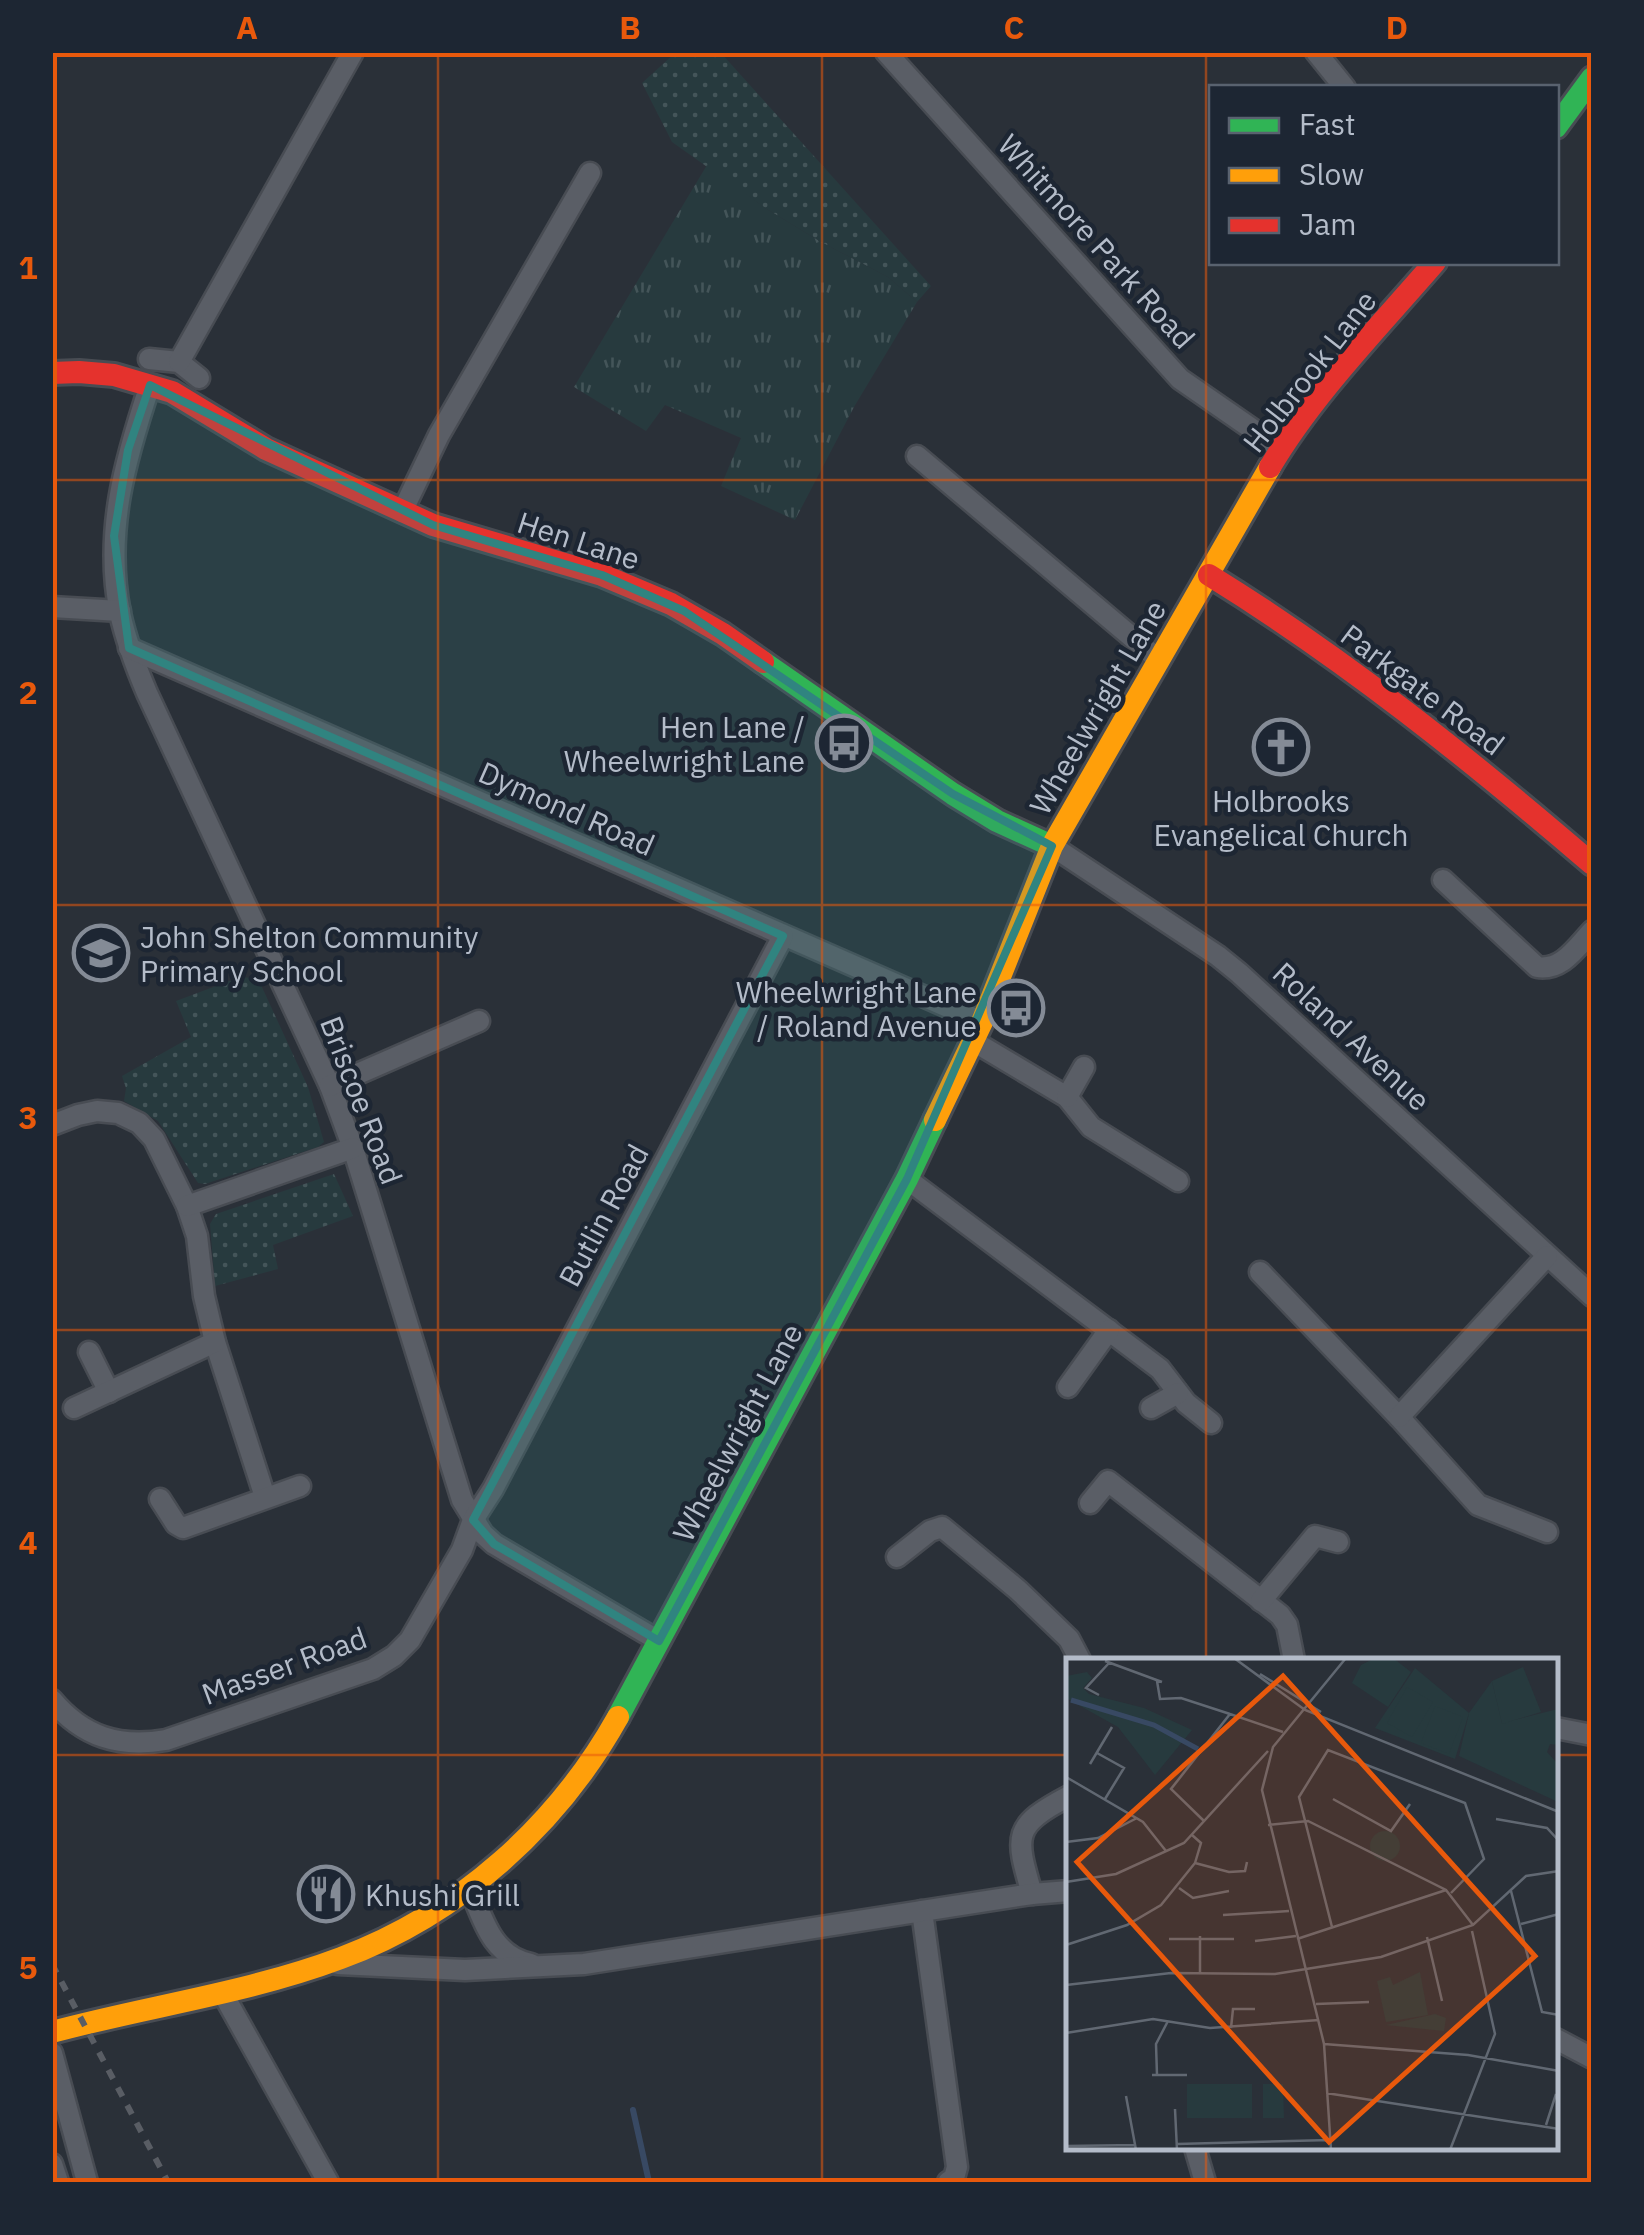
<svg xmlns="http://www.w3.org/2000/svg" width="1644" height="2235" font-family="'IBM Plex Sans',sans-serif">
<defs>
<pattern id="grass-dots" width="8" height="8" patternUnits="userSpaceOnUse" patternTransform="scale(2.5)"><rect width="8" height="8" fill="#273a3e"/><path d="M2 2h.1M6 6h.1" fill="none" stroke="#445559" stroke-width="1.8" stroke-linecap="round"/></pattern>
<pattern id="park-tufts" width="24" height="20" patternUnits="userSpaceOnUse" patternTransform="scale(2.5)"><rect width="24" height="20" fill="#273a3e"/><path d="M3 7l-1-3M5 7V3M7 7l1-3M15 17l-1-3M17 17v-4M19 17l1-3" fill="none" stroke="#445559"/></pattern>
</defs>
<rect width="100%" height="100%" fill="#2a3038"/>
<g fill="url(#grass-dots)">
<path d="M675,53H721L931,286L917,302L888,277L821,242L765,208L672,142L642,83Z"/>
<path d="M240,977L252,978L261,985L308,1087L324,1142L318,1147L205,1184L198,1183L158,1121L124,1101L126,1088L122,1076L191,1037L176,1001Z"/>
<path d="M334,1174L353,1216L273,1245L278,1269L215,1286L210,1224L216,1214Z"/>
</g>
<path fill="url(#park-tufts)" d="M707,165L765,208L821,242L888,277L917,302L854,407L795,520L721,486L741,438L665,405L646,431L574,387Z"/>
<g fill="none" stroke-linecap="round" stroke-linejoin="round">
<path stroke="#384963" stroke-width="6" d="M633,2110L649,2182"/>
<g stroke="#484c53" stroke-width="25">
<g id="street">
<path d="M886,52L1180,379L1281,449"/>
<path d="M1316,52L1345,88"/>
<path d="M149,359L179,362L199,378"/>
<path d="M179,362L353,52"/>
<path d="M150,385C125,460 104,532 120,613C126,641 136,667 147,693L330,1086L353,1148L462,1500L483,1534L494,1544L659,1641"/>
<path d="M917,456L1159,660"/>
<path d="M402,512L439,435L590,173"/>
<path d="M52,607L120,611"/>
<path d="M129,648L982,1022"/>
<path d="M1052,846L1218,956L1239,973L1592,1296"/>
<path d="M1443,880L1537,967C1562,971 1576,948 1592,931"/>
<path d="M973,1041L1067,1097L1091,1127L1178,1181"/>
<path d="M330,1086L479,1021"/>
<path d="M1067,1097L1084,1067"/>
<path d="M52,1125L78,1115L97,1111L118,1113L139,1123L154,1139L187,1206L197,1236L204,1296L215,1342L265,1497"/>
<path d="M907,1179L1160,1369L1186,1403L1211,1423"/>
<path d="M187,1206L353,1148"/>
<path d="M1260,1272L1399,1417L1478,1505L1547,1532"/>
<path d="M89,1352L109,1392"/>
<path d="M1068,1387L1109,1330"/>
<path d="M74,1408L215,1342"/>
<path d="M1151,1408L1178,1393"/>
<path d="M1399,1417L1547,1256"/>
<path d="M160,1499L176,1524L183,1528L300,1486"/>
<path d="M1090,1503L1108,1481L1280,1615L1287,1625L1294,1660"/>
<path d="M897,1557L930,1531L942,1527L1018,1590L1069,1639L1080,1660"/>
<path d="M1261,1601L1315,1536L1338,1542"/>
<path d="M52,1700C83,1737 119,1748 166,1740L373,1669L394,1656L410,1640L462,1550L473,1520L493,1489L783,936"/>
<path d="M1556,1728L1592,1735"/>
<path d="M470,1888C483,1920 492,1956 531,1964"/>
<path d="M1032,1894C1015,1835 1012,1826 1069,1796"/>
<path d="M922,1911L957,2167L954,2178L948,2182"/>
<path d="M338,1964L465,1970L584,1964L935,1909L1032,1894L1069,1891"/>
<path d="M222,1992L328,2182"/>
<path d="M1556,2039L1592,2058"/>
<path d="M52,2053L87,2182"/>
<path d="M1195,2148L1205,2182"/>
<path d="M52,2164L58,2182"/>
</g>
</g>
<g stroke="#484c53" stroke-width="28">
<g id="fast">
<path d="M1556,127L1592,78"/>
<path d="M763,662L953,794L997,821L1052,846"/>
<path d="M618,1717L907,1179L935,1120"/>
</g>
</g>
<g stroke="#484c53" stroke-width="28">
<g id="slow">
<path d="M935,1120L982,1022L1052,846L1270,467"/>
<path d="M52,2032C148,2006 248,1993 341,1958C459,1914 557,1826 618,1717"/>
</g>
</g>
<g stroke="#484c53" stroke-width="28">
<g id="jam">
<path d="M52,373L79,372L114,375L172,392L266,449L433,525L602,575L671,604L723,634L763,662"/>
<path d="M1270,467C1313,394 1380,326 1435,262"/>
<path d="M1209,575C1345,659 1471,760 1592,864"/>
</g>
</g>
<use href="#street" stroke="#5a5e66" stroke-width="20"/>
<use href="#fast" stroke="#30b455" stroke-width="22"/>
<use href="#slow" stroke="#ff9f0a" stroke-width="22"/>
<use href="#jam" stroke="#e5322d" stroke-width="22"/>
<path stroke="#595d64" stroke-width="6" stroke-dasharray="10 10" stroke-linecap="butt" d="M52,1964L168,2182"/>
</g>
<path fill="#308480" fill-opacity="0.2" stroke="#308480" stroke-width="8" stroke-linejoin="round" d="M150,385L433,525L602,575L684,611L953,794L1052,846L907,1179L659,1641L494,1544L473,1520L783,936L129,648L114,536L128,450Z"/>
<path fill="none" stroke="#e8590c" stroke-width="2.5" stroke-opacity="0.55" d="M438,52V2182M822,52V2182M1206,52V1660M52,480H1592M52,905H1592M52,1330H1592M52,1755H1069M1556,1755H1592M1206,2148V2182"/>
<defs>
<g id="bus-ring" transform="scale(2.875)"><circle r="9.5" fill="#1d2633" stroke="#848b96" stroke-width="1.5"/><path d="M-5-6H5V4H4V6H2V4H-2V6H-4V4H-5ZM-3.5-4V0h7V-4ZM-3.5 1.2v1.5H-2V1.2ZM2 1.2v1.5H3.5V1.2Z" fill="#848b96"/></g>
<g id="church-ring" transform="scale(2.875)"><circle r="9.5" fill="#1d2633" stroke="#848b96" stroke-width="1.5"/><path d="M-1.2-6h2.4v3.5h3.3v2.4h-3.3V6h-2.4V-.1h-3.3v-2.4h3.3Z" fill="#848b96"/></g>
<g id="school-ring" transform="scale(2.875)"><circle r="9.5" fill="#1d2633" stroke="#848b96" stroke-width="1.5"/><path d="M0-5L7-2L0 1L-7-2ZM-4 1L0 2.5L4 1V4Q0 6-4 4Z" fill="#848b96"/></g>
<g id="restaurant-ring" transform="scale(2.875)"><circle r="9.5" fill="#1d2633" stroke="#848b96" stroke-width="1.5"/><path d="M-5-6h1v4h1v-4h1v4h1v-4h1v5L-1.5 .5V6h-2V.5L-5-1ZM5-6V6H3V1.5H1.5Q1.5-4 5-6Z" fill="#848b96"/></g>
</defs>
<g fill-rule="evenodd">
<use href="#bus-ring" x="844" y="743"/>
<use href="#church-ring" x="1281" y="747"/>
<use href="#school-ring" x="101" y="953"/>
<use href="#bus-ring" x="1016" y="1008"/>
<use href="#restaurant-ring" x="326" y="1894"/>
</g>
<g text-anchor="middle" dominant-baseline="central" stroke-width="9" stroke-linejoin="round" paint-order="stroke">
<g font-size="30" fill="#b4bcc9" stroke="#1d2633">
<text transform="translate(1097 241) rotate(48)">Whitmore Park Road</text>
<text transform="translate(1309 371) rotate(-52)">Holbrook Lane</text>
<text transform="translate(579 540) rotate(18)">Hen Lane</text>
<text transform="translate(1423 689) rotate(37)">Parkgate Road</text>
<text transform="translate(1097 707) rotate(-60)">Wheelwright Lane</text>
<text transform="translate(567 808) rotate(24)">Dymond Road</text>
<text transform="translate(1352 1036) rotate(43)">Roland Avenue</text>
<text transform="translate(362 1100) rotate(69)">Briscoe Road</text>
<text transform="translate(603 1215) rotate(-62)">Butlin Road</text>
<text transform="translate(737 1432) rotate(-62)">Wheelwright Lane</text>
<text transform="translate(284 1665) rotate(-20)">Masser Road</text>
</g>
<g font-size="30" fill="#b4bcc9" stroke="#1d2633" text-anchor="end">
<text x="805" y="726">Hen Lane /<tspan x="805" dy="34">Wheelwright Lane</tspan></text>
<text x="1281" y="800" text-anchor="middle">Holbrooks<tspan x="1281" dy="34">Evangelical Church</tspan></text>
<text x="140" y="936" text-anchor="start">John Shelton Community<tspan x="140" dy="34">Primary School</tspan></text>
<text x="977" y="991">Wheelwright Lane<tspan x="977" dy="34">/ Roland Avenue</tspan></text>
<text x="365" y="1894" text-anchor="start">Khushi Grill</text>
</g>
</g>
<g transform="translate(1066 1658)">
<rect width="492" height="492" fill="#2a3038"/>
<path d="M309,0H327L345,14L322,49L286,25L295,7ZM426,23L436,65L492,51V87L484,86L481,94L492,106V144L393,98L403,55ZM304 188a15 15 0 1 1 30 0a15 15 0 1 1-30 0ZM369,356L380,360L378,373L320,367Z" fill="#273a3e"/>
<path d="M457,9L475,54L436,66L426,23Z" fill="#273a3e"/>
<path d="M349,10L403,55L389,101L309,70ZM21,14L26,20L17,30L23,36L78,50L126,72L89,117L52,69L0,40V18ZM354,314L362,357L320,364L311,323L324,319L327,327Z" fill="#273a3e"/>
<path d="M341,29L367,44L346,79L321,65ZM369,48L397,59L383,96L355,85ZM121,426H186V460H121ZM197,426H217L218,460H197Z" fill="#273a3e"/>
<path fill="none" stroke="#384963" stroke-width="5" d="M5,42L88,67L132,91"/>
<path fill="none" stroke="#616872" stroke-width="2.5" d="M168,0L239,52L493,154M39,3L96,24M194,16L255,54M91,23L94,41L115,40L164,56M33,37L20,30L43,5M31,95L58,110L39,141M24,106L46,69M0,119L77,164L100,193M267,141L325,173L344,146M430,161L481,170L493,183M138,163L105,131L164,56L217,74M202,167L242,163L380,232L407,267M0,184L32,180L71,160M129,205L163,214L179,213L181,204M0,224L50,216L118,185L202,93M113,230L127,240L163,233M445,233L476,354L493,357M157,257L223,253M455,266L493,256M266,269L233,139L262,92L399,145L418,201L385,235M361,279L376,343M103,281H168M231,281L380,232M189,283L230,278M0,287L61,267L95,247L129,205L135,185L126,177M134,315V278M0,327L105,315L209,316L315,299L407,267L460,218L493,213M250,346L303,344M165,370L167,351H189M0,375L87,361L144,370L253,362M258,386L402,397L493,413M86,417H121M91,417L90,386L102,363M260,435L493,471M60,438L70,492M109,451L111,492M480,467L490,436M111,486L264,482M0,488L70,487M265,492L258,386L196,132L207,89L280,0M384,492L429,376L406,273"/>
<path fill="#e8590c" fill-opacity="0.15" stroke="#e8590c" stroke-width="5" d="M217,18L469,298L263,484L11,204Z"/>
<rect width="492" height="492" fill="none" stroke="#b4bcc9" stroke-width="5"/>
</g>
<rect width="1644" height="2235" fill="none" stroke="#1d2633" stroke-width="110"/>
<rect x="1209" y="85" width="350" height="180" fill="#1d2633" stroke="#59626f" stroke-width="2.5"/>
<rect x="1229" y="118" width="50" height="15" fill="#30b455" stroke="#59626f" stroke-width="2.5"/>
<text x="1299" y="135" font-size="30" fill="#b4bcc9">Fast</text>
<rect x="1229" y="168" width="50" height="15" fill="#ff9f0a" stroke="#59626f" stroke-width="2.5"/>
<text x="1299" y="185" font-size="30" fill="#b4bcc9">Slow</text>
<rect x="1229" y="218" width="50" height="15" fill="#e5322d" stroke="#59626f" stroke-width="2.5"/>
<text x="1299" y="235" font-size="30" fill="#b4bcc9">Jam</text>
<rect x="55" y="55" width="1534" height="2125" fill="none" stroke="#e8590c" stroke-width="4"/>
<g font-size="32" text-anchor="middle" font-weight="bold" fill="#e8590c">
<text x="247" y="39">A</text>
<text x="630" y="39">B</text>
<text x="1014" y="39">C</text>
<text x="1397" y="39">D</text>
<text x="28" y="279">1</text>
<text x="28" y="704">2</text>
<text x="28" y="1129">3</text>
<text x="28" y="1554">4</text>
<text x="28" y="1979">5</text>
</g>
</svg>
